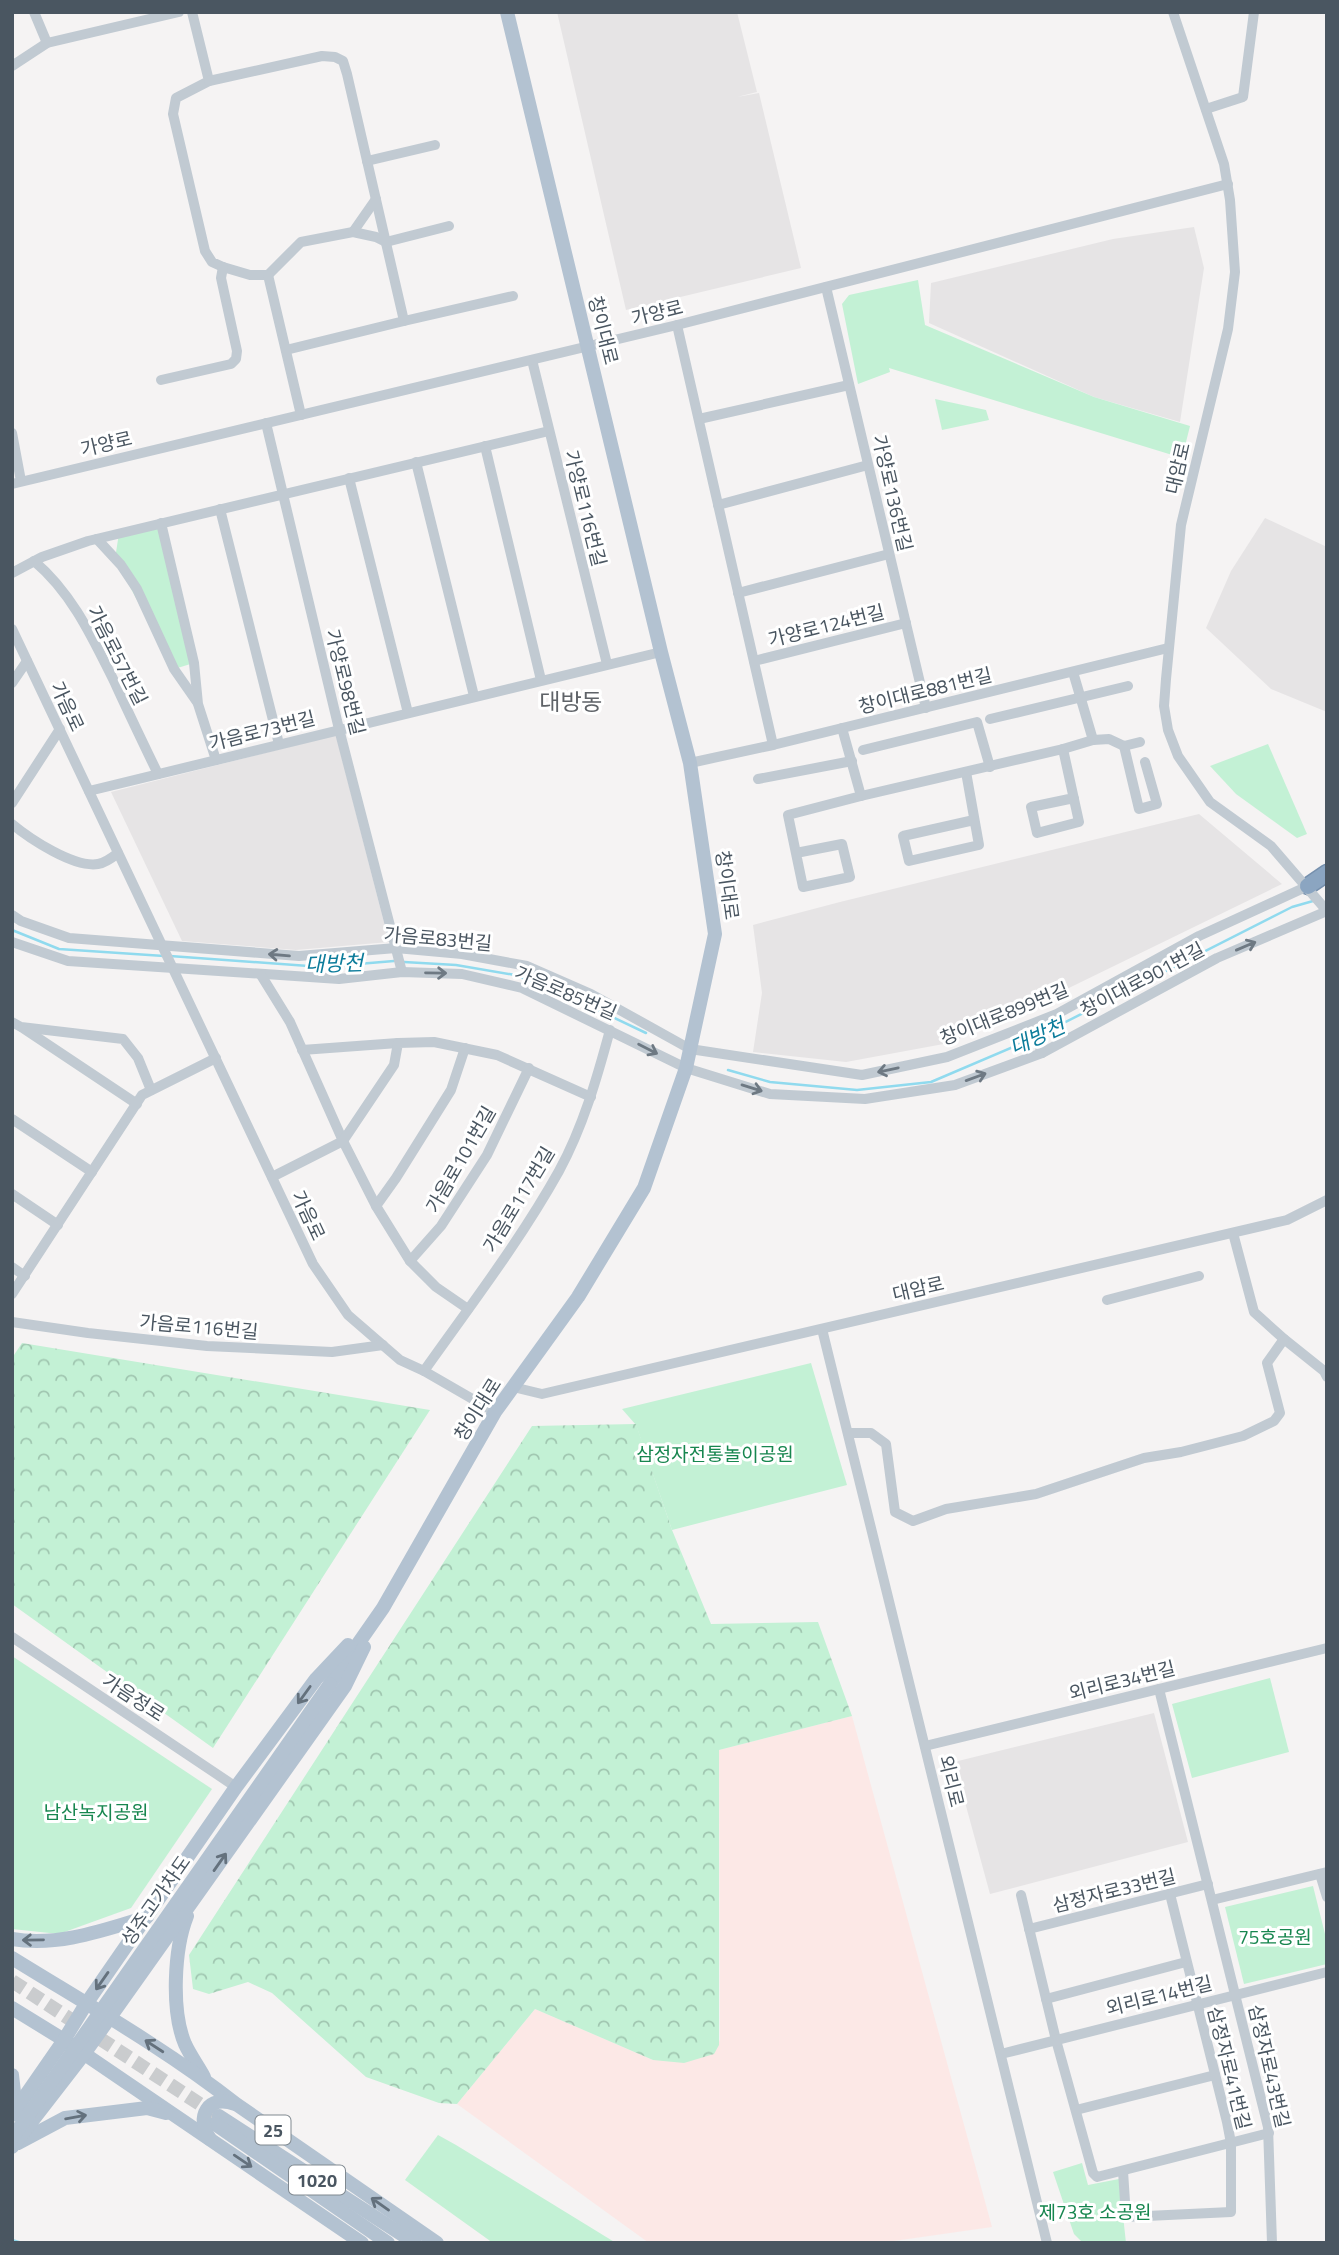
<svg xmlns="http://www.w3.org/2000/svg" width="1339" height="2255" font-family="'Titillium Web','Noto Sans KR',sans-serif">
<defs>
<pattern id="forest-crowns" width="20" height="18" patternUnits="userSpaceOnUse" patternTransform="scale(1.75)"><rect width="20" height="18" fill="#c3f1d5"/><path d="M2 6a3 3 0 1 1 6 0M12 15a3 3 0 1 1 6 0" fill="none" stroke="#a0c6b0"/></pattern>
</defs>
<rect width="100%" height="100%" fill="#f5f3f3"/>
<g fill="#e6e4e5">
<path d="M557,12H737L757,92L737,97L759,93L801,268L626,310Z"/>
<path d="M1194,227L1204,268L1180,422L1094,397L929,323L931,283L1113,239Z"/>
<path d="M1265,518L1327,547V712L1271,689L1206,628L1231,571Z"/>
<path d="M336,735L389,942L296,950L182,941L111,792Z"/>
<path d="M1199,814L1282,884L997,1023L949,1043L846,1062L753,1052L762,993L753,925L840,902Z"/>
<path d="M1154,1713L1188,1842L990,1894L954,1762Z"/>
</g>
<path fill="#fce8e6" d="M852,1716L992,2227L880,2243H649L457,2104L535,2009L653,2060L714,2053L720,2040L719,1750Z"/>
<g fill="#c3f1d5">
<path d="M918,280L925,325L1094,397L1190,426L1182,458L889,368L890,372L858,384L842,304L849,295Z"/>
<path d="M935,399L986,410L989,420L942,430Z"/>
<path d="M161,523L194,663L174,669L115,559L119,533Z"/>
<path d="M1268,744L1307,834L1297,838L1236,794L1210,766Z"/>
<path d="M811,1363L847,1485L672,1530L636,1425L622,1409Z"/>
<path d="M12,1656L212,1789L131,1908L59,1934L12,1929Z"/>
<path d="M1270,1678L1289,1752L1192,1778L1172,1704Z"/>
<path d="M1313,1886L1327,1942V1964L1244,1984L1225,1907Z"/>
<path d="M438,2135L456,2145L616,2243H493L405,2180Z"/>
<path d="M1082,2163L1088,2185L1119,2179L1126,2243L1082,2242L1074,2234L1053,2172Z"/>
</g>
<g fill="url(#forest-crowns)">
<path d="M22,1343L430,1410L213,1748L12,1604V1358Z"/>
<path d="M636,1424L672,1530L711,1624L818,1622L852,1716L719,1750V2045L714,2054L684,2063L653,2060L535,2009L457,2104L439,2103L366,2077L272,1993L248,1982L209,1994L193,1989L189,1955L532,1426Z"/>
</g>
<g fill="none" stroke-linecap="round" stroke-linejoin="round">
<g stroke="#90daee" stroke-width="2.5">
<path d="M12,930L59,949L164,956"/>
<path d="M170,956L322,967L394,961"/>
<path d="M404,962L456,965L515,975L562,993L646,1033"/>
<path d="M1040,1035L1292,907L1313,901"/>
<path d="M728,1070L770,1082L857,1090L931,1082L1034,1038"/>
<path d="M12,2240L22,2243"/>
</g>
<path stroke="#caccce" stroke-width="14" stroke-dasharray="14 7" stroke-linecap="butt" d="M12,1981L215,2114"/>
<g stroke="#7690ad" stroke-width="19">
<path id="highway" d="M1308,886L1327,873"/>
</g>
<g stroke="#c1cad2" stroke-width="10">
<path d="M34,12L47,43"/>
<path d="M192,12L209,81L176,98L173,114L205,251L212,262L223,267L250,275H268L301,242L353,232L376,237L386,242L449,226"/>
<path d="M1173,12L1224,164L1230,200L1235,272L1228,329L1181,525L1166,679L1164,706L1168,730L1178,756L1210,802L1271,846L1327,911"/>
<path d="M12,66L47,43L179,12"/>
<path d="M209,81L322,56L335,57L343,61L347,74L404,321L286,350"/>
<path d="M1206,109L1243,97L1254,12"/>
<path d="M367,161L435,145"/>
<path d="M353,232L376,199"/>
<path d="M268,275L301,415"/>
<path d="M826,287L926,708"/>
<path d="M404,321L513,296"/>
<path d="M677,325L773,745"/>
<path d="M532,360L607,664"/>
<path d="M161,380L231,364L236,359L237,351L221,278L223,267"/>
<path d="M699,419L849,385"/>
<path d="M266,423L339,729L402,972"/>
<path d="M12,433L21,481"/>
<path d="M485,446L541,680"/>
<path d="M416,462L474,696"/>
<path d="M349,478L408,713"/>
<path d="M12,484L677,325L1228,184"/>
<path d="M718,505L868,465"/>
<path d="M220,509L279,744"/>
<path d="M161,523L194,663L198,704L216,760"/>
<path d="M97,539L121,565L137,589L174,669L197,702"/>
<path d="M34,561C72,593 92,637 114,681C128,712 143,743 158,774"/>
<path d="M12,573L42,557L88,541L549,431"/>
<path d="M738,593L889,554"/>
<path d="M12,629L313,1264L348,1315L400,1360L424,1371L495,1412"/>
<path d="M754,661L906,623"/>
<path d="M1073,672L1093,740"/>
<path d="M12,683L27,661"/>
<path d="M990,719L1128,686"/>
<path d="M1124,746L1139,809L1157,804L1145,762"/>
<path d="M1063,749L1079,822L1037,833L1031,807L1074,798"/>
<path d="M863,750L977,722L990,767"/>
<path d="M690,763L773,745L1168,648"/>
<path d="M966,772L979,845L909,861L903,836L974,820"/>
<path d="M758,779L852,761"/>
<path d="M89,791L661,652"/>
<path d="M861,796L1063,749L1093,740L1109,739L1124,746L1140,742"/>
<path d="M12,803L60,729"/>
<path d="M12,824C30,839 74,868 98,864C105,863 113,857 118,853"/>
<path d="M796,853L842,844L850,877L803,887L788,815L861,796L842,728"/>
<path d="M12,915L21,921L69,938L299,956L396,948L462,954L527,966L591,994L690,1049L862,1075L947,1057L1057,1014L1199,936L1308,886"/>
<path d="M12,942L68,961L339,979L402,972L462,974L522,988L686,1068L770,1094L865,1099L955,1085L1042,1053L1217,958L1327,911"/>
<path d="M261,975L290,1022L343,1141L376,1206L410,1261L436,1287L468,1309"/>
<path d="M12,1022L21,1027L123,1039L138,1058L151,1090"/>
<path d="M1031,1025L1042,1053"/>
<path d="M23,1028L137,1104"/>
<path d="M302,1050L398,1043"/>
<path d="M12,1119L92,1172"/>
<path d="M272,1177L343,1141L394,1065L398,1043L434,1042L497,1055L591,1097"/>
<path d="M12,1194L58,1225"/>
<path d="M376,1206L396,1178L451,1090L465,1048"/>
<path d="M1233,1233L1254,1312L1284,1339L1324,1371L1327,1377"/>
<path d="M410,1261L441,1226L487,1155L529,1068"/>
<path d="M12,1267L25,1276"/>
<path d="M12,1294L142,1095L216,1058"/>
<path d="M1107,1300L1199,1276"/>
<path d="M12,1322L88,1333L207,1346L332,1352L383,1345"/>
<path d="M822,1329L1047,2243"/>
<path d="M424,1371C470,1306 520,1241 559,1171C583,1127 597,1078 610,1030"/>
<path d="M513,1387L542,1394L1287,1220L1327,1200"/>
<path d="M848,1433H871L886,1444L895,1512L913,1521L946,1509L1036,1494L1144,1458L1181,1452L1243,1436L1274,1421L1280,1413L1267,1363L1284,1339"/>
<path d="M12,1637L236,1787"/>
<path d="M1159,1689L1268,2127L1272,2243"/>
<path d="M925,1746L1327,1648"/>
<path d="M1320,1874L1327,1897"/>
<path d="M1021,1895L1056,2040L1093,2173L1097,2177L1269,2133"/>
<path d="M1212,1900L1327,1872"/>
<path d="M1029,1929L1208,1884"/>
<path d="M1046,1999L1186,1962"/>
<path d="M1001,2054L1327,1972"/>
<path d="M1076,2110L1215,2075"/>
<path d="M1123,2171L1126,2217L1231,2212V2143L1227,2122L1170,1894"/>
</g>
<g stroke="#b3c2d1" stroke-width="14">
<path d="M330,1684L383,1608L495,1412L578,1297L644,1188L686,1068L715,934L690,763L661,652L507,12"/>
<path d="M187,1916C174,1949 171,2011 185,2044C190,2055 198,2066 204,2077"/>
<path d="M12,1939C58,1947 104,1930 147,1917"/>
<path d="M12,1958C88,2005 166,2049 236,2104L437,2243"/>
<path d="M12,2008L64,2040L362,2243"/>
<path d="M12,2075L16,2109"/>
<path d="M12,2115L64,2040L86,2004L236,1787L316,1679L348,1645"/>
<path d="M219,2116L415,2243"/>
<path d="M215,2124L388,2243"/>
<path d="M210,2139C195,2117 208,2094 235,2104"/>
<path d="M18,2143L65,2118L147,2108L166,2113"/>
<path d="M12,2147L84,2054L345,1686L364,1647"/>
</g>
<use href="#highway" stroke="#8ba5c1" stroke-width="16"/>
<path stroke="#b3c2d1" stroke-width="14" d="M12,2138L330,1684"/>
</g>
<defs><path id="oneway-shaft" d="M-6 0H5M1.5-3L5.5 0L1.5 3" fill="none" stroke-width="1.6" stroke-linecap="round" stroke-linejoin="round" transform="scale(1.75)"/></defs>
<g stroke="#6e7983">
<use href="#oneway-shaft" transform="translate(1246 946) rotate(-23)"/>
<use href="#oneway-shaft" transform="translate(279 955) rotate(-175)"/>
<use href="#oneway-shaft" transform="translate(436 973) rotate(1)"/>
<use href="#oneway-shaft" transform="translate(648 1049) rotate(27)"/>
<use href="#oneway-shaft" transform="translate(888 1070) rotate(168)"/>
<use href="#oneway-shaft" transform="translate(976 1077) rotate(-20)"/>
<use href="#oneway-shaft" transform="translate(752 1088) rotate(17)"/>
</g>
<g stroke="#64717d">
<use href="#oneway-shaft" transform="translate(304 1695) rotate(126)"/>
<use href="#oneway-shaft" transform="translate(220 1862) rotate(-55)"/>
<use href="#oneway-shaft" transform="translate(33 1940) rotate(179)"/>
<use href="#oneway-shaft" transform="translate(102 1981) rotate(125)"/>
<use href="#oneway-shaft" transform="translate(154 2046) rotate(-147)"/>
<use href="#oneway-shaft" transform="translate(76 2117) rotate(-10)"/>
<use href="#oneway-shaft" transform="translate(243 2161) rotate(34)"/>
<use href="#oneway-shaft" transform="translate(380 2204) rotate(-145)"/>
</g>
<g text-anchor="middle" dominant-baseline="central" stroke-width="6" stroke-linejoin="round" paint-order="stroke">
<g fill="#fff" stroke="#808990" stroke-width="2">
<rect x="255.5" y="2115.5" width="35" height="29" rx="5"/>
<rect x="289" y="2165.5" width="56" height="29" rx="5"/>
</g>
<g font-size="18" font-weight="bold" fill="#4a5661">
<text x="273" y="2130">25</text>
<text x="317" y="2180">1020</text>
</g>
<g font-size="19" fill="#4a5661" stroke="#fff">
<text transform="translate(657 312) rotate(-14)">가양로</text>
<text transform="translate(604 330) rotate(76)">창이대로</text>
<text transform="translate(106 443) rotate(-13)">가양로</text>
<text transform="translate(1177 468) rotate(-77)">대암로</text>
<text transform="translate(893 493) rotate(77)">가양로136번길</text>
<text transform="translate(586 508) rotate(76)">가양로116번길</text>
<text transform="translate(826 625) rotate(-14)">가양로124번길</text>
<text transform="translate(118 655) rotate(63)">가음로57번길</text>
<text transform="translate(346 682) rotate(76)">가양로98번길</text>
<text transform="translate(925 690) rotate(-14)">창이대로881번길</text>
<text transform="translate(68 706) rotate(65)">가음로</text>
<text transform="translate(262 730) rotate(-14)">가음로73번길</text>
<text transform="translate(728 885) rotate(82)">창이대로</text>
<text transform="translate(438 938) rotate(5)">가음로83번길</text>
<text transform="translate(1142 979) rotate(-28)">창이대로901번길</text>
<text transform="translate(566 992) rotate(23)">가음로85번길</text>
<text transform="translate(1004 1013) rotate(-22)">창이대로899번길</text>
<text transform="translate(460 1159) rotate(-60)">가음로101번길</text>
<text transform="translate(518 1199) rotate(-59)">가음로117번길</text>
<text transform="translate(309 1215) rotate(65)">가음로</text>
<text transform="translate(918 1288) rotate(-13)">대암로</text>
<text transform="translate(199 1326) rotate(5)">가음로116번길</text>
<text transform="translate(477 1409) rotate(-58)">창이대로</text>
<text transform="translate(1122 1680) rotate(-14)">외리로34번길</text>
<text transform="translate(134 1697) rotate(33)">가음정로</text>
<text transform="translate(952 1781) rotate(76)">외리로</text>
<text transform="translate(1114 1890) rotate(-14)">삼정자로33번길</text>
<text transform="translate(155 1900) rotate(-55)">성주고가차도</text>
<text transform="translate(1159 1995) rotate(-14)">외리로14번길</text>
<text transform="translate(1270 2066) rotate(77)">삼정자로43번길</text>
<text transform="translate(1230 2068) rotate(76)">삼정자로41번길</text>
</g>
<g font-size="19" fill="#17864f" stroke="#fff">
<text x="715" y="1453">삼정자전통놀이공원</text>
<text x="96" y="1811">남산녹지공원</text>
<text x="1275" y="1936">75호공원</text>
<text x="1095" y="2211">제73호 소공원</text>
</g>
<g font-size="21" font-style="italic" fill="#0c7c9b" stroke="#fff">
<text transform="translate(334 963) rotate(-2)">대방천</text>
<text transform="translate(1037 1036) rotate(-25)">대방천</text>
</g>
<g font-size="23" fill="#5f6368" stroke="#fff">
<text x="571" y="701">대방동</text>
</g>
</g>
<rect width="1339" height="2255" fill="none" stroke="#4a5661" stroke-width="28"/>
</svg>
